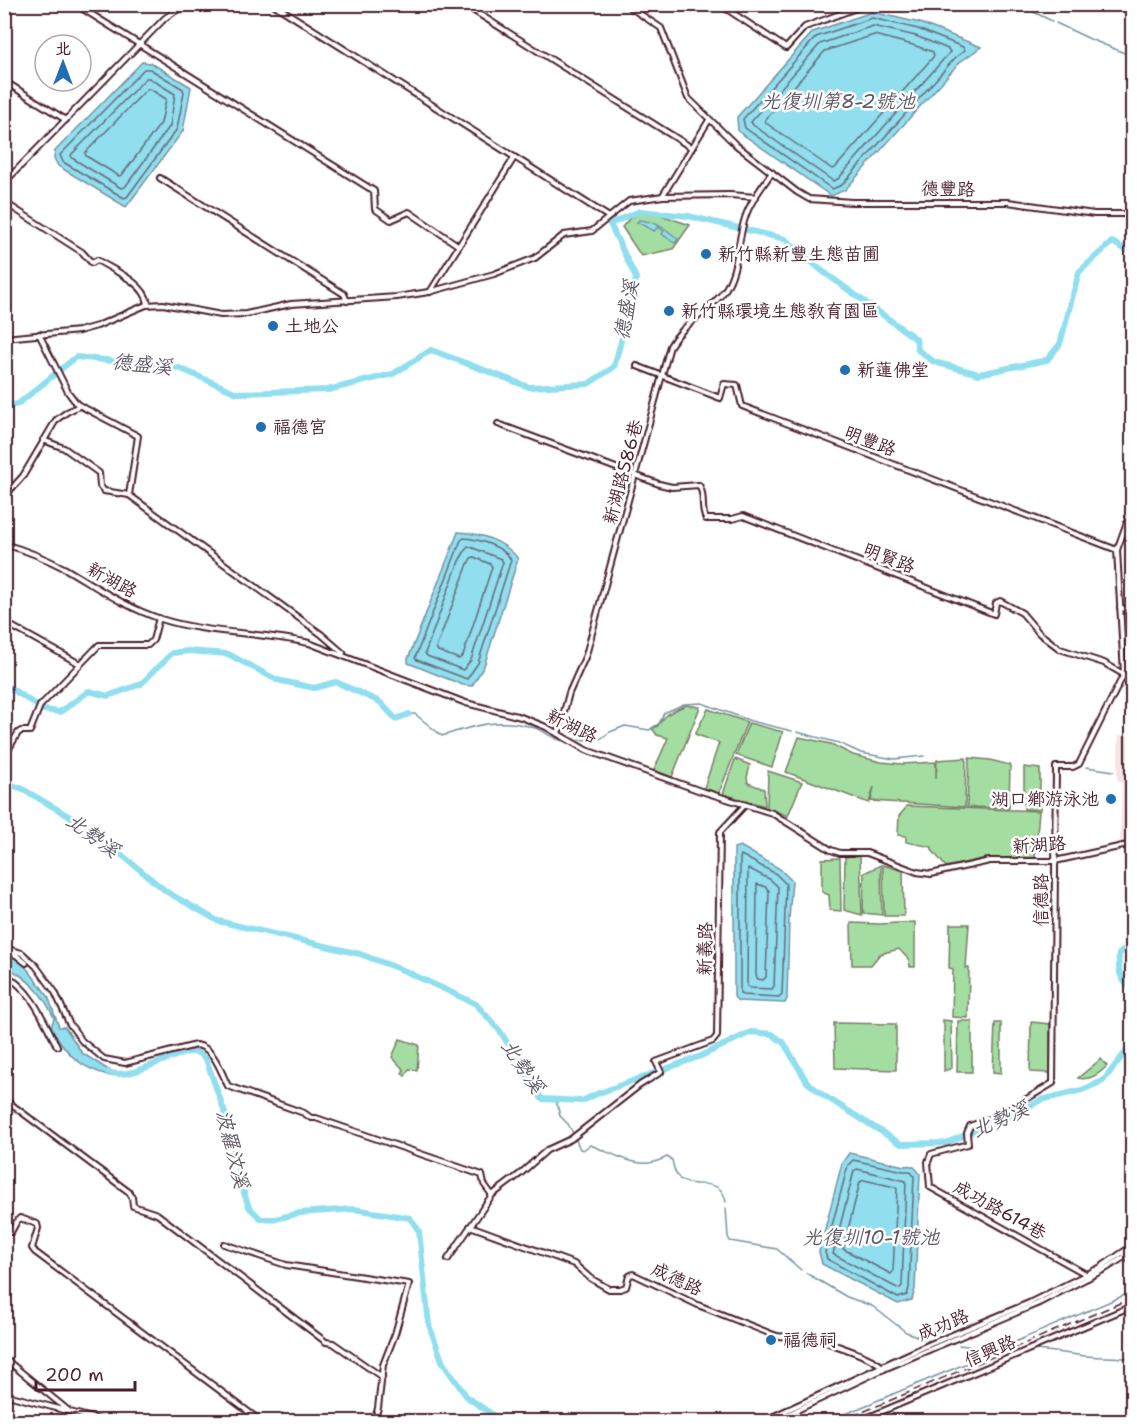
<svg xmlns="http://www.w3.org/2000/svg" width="1137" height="1426" font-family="'Shantell Sans','LXGW WenKai TC',sans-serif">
<rect width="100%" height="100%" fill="#fff"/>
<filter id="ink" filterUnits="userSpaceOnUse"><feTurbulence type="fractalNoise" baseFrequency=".0167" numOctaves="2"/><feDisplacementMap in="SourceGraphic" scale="12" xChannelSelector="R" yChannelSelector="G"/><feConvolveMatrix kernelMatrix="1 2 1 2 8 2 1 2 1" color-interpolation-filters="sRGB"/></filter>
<g filter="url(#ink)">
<path fill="#f5e4e3" d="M1119,735L1132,736V841L1120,843L1122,783L1117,779Z"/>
<g fill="#a4dda2" stroke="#777e66" stroke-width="1.5">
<path d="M639,213L657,214L690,225L673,249L641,256L622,227L629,219Z"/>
<path d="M686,705L700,707L672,777L654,770L668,738L657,735L652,728C662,724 660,720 667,715C672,711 680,708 686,705Z"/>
<path d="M708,709L747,722L719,793L704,788L719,743L695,734Z"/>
<path d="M749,723L783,732L772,767L736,755Z"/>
<path d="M799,737L831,744L853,755L881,762L902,764L936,762V779L937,760L966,758L965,807L871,801L874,787L869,803L786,772Z"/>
<path d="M969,758L990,760L1010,765L1009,808L967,807Z"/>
<path d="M735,759L750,765L747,778L748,783L764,789L765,806L723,794Z"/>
<path d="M1024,767L1040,769V810L1024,809Z"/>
<path d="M768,771L802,782L787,818L786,815L767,808Z"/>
<path d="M906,806L1039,811L1035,858H986L946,867L932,850V847L906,842V836L898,835L899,816L905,809Z"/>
<path d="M860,855L862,915L844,910L845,857Z"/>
<path d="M840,858L841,911L830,910L829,895L822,892V859Z"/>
<path d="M881,865L882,915L863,913L864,873Z"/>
<path d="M883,865L903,871L904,916H884Z"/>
<path d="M915,922V967H910L909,960L899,949L880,954L871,965H852L851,923L880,924Z"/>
<path d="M950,924H969L966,968H969L968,1018L952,1017L953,969L949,968Z"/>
<path d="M942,1020L951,1021L952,1068L944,1071V1024Z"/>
<path d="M958,1021H972V1072H957Z"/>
<path d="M1031,1022L1050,1024V1073L1030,1072Z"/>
<path d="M834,1023L896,1024V1070L835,1068Z"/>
<path d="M995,1023H1001V1073L993,1072Z"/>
<path d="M400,1039L419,1045L417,1070L409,1069L405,1076L402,1073L404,1070L392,1057Z"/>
<path d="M1101,1059L1107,1066C1099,1074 1090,1081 1078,1078Z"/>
</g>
<g fill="#90deee" stroke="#7492a0" stroke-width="1.5">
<path d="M872,12L920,23L981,47L960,62L845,190L831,196L738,131L737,117L813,32Z"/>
<path d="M142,62L151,63L191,87L183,131L126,207L58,166L54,158L55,151Z"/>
<path d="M639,220C655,221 666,229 678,239L675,243L662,234L664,231L658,227L654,231L637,222Z"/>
<path d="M458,532C479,533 506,541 518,559L484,666L472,686L463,685L408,663V659Z"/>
<path d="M740,846L780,869L792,881L789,919L787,999L785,1003L738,1001L734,997V848Z"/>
<path d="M5,953L18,959L29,971L48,996L59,1027H65L82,1053L107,1069L116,1073L111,1076C80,1068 68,1056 51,1028L54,1018C43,993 29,979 5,966Z"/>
<path d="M849,1153L904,1166C913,1164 915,1167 920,1174L915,1289L912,1300L898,1304L822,1264L819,1252L842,1163Z"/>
</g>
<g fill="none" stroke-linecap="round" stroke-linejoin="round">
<g stroke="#666b79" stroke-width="1.5">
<path d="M872,18L918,29L963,47L965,50L955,58L842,185L832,189L745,128L743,119L816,37Z"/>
<path d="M873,26L916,36L948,49L950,52L838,179L833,181L753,125L751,122L820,44Z"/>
<path d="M874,35L913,45L933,52L934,56L835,168L832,169L766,123L765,120L825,51Z"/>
<path d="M144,69H150L183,89L184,92L177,129L127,197L124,198L63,162L60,155Z"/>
<path d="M146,78H149L175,94L170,126L125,187L121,188L72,158L71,155Z"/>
<path d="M147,89H150L166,99L161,123L122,175L119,176L86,156L85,153Z"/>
<path d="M464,538C478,539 505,547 511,560L478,663L467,679L417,660L415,658L461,540Z"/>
<path d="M468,546L501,559L503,562L471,660L463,670L427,656L425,653L459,561Z"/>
<path d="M474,557L490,564L492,567L463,656L459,659L438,651L436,648L468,564L471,558Z"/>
<path d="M741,855L776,874L786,884L782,994L779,997L742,995L740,993V858Z"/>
<path d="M748,868L771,880L778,887L774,986L772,989L750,988L747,986Z"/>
<path d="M757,884L766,887L769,891L766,977L763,980L758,979L756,976Z"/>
<path d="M853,1160L903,1171H910L914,1176L909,1288L907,1295L898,1298L827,1259L825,1252L848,1165Z"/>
<path d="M857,1169L906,1181L902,1286L899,1289L833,1254L854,1171Z"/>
<path d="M864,1180L895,1187L897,1189L893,1272L891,1274L843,1249L860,1182Z"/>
</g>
<g stroke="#7492a0" stroke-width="1.5">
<path d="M1017,4L1052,21"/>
<path d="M1056,23L1090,39L1132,56"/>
<path d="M409,714H415L442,736C477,725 499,717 535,728C547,732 553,740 565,741"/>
<path d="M797,732L839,743L861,753L894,759L924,756"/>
<path d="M579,740L600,739L610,732L625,726L649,730L658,726L664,713L684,704L702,703L751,721L792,731"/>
<path d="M1086,767L1114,771"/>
<path d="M556,1100L560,1116L568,1124L573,1133"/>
<path d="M575,1138L580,1149L583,1150L590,1145C607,1151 631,1165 649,1163C655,1163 662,1159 667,1157L672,1160C673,1164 674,1170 676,1174C687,1195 721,1171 726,1202"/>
<path d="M726,1208L728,1237L730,1241L777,1249L801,1270"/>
<path d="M806,1273L847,1297L872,1306L906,1332L930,1341"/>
<path d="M959,1345L996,1350L1132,1292"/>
<path d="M1034,1350C1050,1351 1064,1353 1078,1355C1096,1358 1114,1356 1132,1359"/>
<path d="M826,1422L996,1351"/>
</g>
<g stroke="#90deee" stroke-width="6">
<path d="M4,407L18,404L76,357L179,368L237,393L328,390L393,374L431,350L529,387L588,384L614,367L627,319L636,278L610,224L640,211L688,216L785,239L821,270L916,339L918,350L934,362L979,374L1047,360L1060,344L1079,272L1112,242L1132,253"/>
<path d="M4,684L44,710L60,712L89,691L108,696L141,684L172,653L188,651L228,654L277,680L314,688L336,682L380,702L396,719L409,714"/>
<path d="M4,783L21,788L89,828L167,892L218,921L360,954L405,971L476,1004L500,1031L542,1099L582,1101L599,1093L701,1056L751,1032L772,1034L784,1043L807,1082L823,1095L901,1144L946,1143L1018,1113L1041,1100L1082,1090L1103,1081L1132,1044"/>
<path d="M1132,943L1119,954C1118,968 1119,981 1132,988"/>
<path d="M108,1072C133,1083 178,1046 198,1053C201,1054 203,1057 206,1059L227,1119L244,1193L249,1207L261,1219H275L300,1213L354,1209L410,1218L419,1231L429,1325L443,1363L467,1397L503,1422"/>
</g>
<g stroke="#4a1f2b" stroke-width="8">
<g id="minor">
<path d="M75,4L374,191L375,209L391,220L409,212L459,246"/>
<path d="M273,4L609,217"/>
<path d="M463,4L692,148"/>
<path d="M625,4L661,28L688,98L736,145L797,192L809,199L852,202H1008L1094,214H1132"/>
<path d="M719,4L786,48L805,27L867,4"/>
<path d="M4,81L66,120"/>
<path d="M160,178L344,294L347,301"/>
<path d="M4,183L165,18L177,10L190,4"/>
<path d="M663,195L709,120"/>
<path d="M4,202L82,252L92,263L97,260C114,271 144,282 148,303L146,305"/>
<path d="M430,292L514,158"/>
<path d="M39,334L68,392L77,404L138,436L129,495L321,634L343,653"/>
<path d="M4,338L79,331L97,326L146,305L163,304L221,315L246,314L291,304L397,297L429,292L494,274L535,258L564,235L592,231L629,201L663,196L730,195L756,197"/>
<path d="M637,366L720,398L724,384L737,385L742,406L1117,550"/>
<path d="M498,424L659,484L672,487L699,485C706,496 700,509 706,519H732L743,516L994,614L996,603L1000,601L1022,613L1039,633L1060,649L1104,663L1132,679"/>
<path d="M43,440L64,448L99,473L100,486L104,491L129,495"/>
<path d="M4,497L23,476L56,420L67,412L79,406"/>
<path d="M4,544C25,550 45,558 64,568C97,587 124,607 161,619C207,634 261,632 309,643L466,703L521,717L546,727L586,750L698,790L772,813L831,850L840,853H867L917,872L931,874L990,861H1055L1132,844"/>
<path d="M1120,607L1132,612"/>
<path d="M4,622L80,664"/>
<path d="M558,734L569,693L586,655L670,346C683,323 710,312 725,290C739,268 737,240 746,215C751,200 763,186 772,172"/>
<path d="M4,757L18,733L21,731H30L40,706L99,645H148L153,640L159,618"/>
<path d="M4,948L22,953L36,966L55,992L69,1023L82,1041L104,1059L125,1063L196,1045C214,1047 221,1072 228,1086L304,1113L311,1118H316L482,1175L484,1184L492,1195"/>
<path d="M4,951L16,955L26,963"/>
<path d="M4,974C32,990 43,1019 57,1046"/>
<path d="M4,1099L129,1192L132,1197L133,1206L157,1214L326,1342L333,1343L382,1377"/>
<path d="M470,1226L574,1264L590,1278L609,1289H620L626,1287L629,1276L633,1274L698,1305L774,1335C784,1339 792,1334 802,1336C818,1339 877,1357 884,1369"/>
<path d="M4,1232H11L17,1221L20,1218L37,1224L38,1228L32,1248L35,1252L262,1422"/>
<path d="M224,1244L286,1265L409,1284L395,1334L383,1365L378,1408L374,1422"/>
<path d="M1125,1254L1132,1263"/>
<path d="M448,1259L492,1195L520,1174L547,1150L571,1139L640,1085L661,1072L656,1062L713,1041L717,1036L720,832L745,805"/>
<path d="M1088,1278L1084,1273L930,1187L928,1162L931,1154L968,1144L967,1133L970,1126L1000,1115L1053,1083L1056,767H1073L1079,764L1124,674L1117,550L1132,508"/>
<path d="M4,1358L69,1411"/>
<path d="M4,1394L107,1422"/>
<path d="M761,1422L928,1345L1029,1303L1101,1267L1132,1246"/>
<path d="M772,1422L884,1369L1039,1303L1107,1268L1132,1252"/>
<path d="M857,1422L1132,1306"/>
</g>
</g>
<use href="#minor" stroke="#fff" stroke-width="4"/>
<path stroke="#4a1f2b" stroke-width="1.5" stroke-dasharray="9 4.5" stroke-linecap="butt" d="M839,1422L1132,1298"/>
</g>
</g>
<g fill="#1f6fb2" stroke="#fff" stroke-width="2">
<circle cx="706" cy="254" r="6"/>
<circle cx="669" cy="311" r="6"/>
<circle cx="273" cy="326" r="6"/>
<circle cx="845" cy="370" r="6"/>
<circle cx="261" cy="427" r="6"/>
<circle cx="1111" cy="799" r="6"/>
<circle cx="771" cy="1340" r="6"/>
</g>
<g text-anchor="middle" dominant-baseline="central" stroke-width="5" stroke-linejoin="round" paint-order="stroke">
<g font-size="18" fill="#4a1f2b" stroke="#fff">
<text transform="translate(948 189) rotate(1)">德豐路</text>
<text transform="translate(870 441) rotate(21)">明豐路</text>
<text transform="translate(623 472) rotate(-75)">新湖路586巷</text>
<text transform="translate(889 558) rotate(21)">明賢路</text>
<text transform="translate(112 580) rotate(29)">新湖路</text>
<text transform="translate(572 726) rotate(26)">新湖路</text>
<text transform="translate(1039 845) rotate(-4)">新湖路</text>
<text transform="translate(1041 900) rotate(-90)">信德路</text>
<text transform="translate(705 949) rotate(-89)">新義路</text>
<text transform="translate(1000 1210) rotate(29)">成功路614巷</text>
<text transform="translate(677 1279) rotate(25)">成德路</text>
<text transform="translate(943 1325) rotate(-23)">成功路</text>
<text transform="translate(990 1351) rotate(-23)">信興路</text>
</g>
<g font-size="18" fill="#4a1f2b" stroke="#fff" text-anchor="start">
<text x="718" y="254">新竹縣新豐生態苗圃</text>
<text x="681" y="311">新竹縣環境生態教育園區</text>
<text x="285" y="326">土地公</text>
<text x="857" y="370">新蓮佛堂</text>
<text x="273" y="427">福德宮</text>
<text x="1099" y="799" text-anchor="end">湖口鄉游泳池</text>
<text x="783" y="1340">福德祠</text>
</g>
<g font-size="20" font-style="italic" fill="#5f5866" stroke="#fff">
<text x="838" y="101">光復圳第8-2號池</text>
<text transform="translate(626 310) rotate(-80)">德盛溪</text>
<text transform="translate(142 364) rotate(6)">德盛溪</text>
<text transform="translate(93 835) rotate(36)">北勢溪</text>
<text transform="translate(523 1066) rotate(56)">北勢溪</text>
<text transform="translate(1000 1119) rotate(-24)">北勢溪</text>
<text transform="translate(233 1149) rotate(76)">波羅汶溪</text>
<text x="871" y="1237">光復圳10-1號池</text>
</g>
</g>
<rect width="1137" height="1426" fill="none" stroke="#fff" stroke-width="24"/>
<rect x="12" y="12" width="1113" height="1402" fill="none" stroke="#4a1f2b" stroke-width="2" filter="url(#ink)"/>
<g transform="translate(63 63)"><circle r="28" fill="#ffffff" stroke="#b7a5aa" stroke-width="1.5"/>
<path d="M0-4.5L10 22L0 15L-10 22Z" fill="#1f6fb2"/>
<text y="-9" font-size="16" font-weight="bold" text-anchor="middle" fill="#4a1f2b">北</text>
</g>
<path d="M36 1381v9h99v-9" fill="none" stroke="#4a1f2b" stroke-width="3"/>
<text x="45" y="1381" font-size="18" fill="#4a1f2b" stroke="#ffffff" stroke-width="4.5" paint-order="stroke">200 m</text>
</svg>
